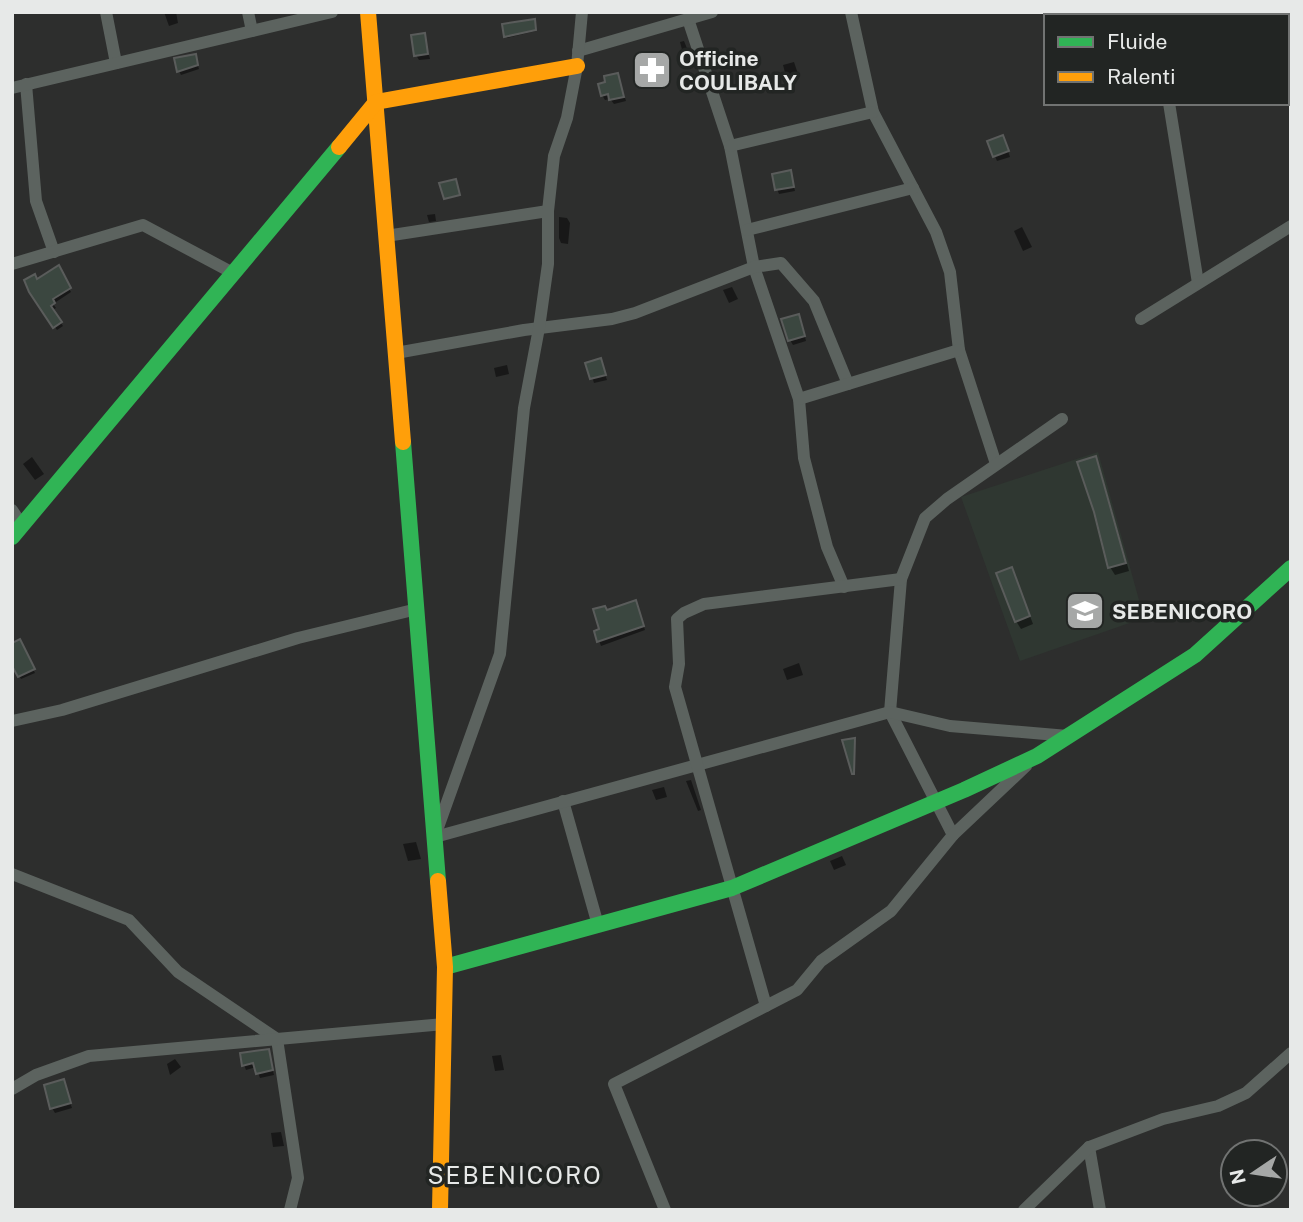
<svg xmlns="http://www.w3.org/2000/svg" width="1303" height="1222" font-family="'Public Sans',sans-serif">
<rect width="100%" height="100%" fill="#2d2e2d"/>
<path fill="#2f3731" d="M1098,452L1144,618L1020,661L961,497Z"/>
<g fill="#0007">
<path d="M164,12H176L178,23L169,26Z"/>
<path d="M535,23L536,31L507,38L506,36Z"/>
<path d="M424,35L430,59L419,60L416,55Z"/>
<path d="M684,41L690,56L684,57L680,42Z"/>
<path d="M195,56L199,69L181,75L179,71Z"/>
<path d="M654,62L662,80L653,83L645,65Z"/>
<path d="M794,62L799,77L787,80L783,65Z"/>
<path d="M618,75L626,101L614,104L610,99L605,100L602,95L607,83Z"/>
<path d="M989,142H1005L1010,157L997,161Z"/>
<path d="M790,172L795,191L779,194L777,189Z"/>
<path d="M435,214L436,221L429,222L427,215Z"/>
<path d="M559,217L567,218L570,223L568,244L561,243L559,238Z"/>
<path d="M1022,227L1032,247L1023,251L1014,231Z"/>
<path d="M58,268L71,292L53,304L56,308L52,310L63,326L57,330L33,296L37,281Z"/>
<path d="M732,287L738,299L729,303L723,290Z"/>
<path d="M801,320L806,341L793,345L790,340Z"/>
<path d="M600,360L607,380L594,383L588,364Z"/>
<path d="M507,365L509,374L496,377L494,368Z"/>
<path d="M32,457L44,474L35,480L23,464Z"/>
<path d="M1095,458L1099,465L1129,571L1115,575L1110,567L1096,512Z"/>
<path d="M1015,577L1033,624L1021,629L1016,621Z"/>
<path d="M637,606L645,630L601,646L596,632L601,630L607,612Z"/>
<path d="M19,641L35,673L21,679L12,663Z"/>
<path d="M799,663L803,675L787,680L783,669Z"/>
<path d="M691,780L701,810L698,811L686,781Z"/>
<path d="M664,787L667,797L656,800L652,790Z"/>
<path d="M416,842L421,859L408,861L403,844Z"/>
<path d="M842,856L846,865L834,870L830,861Z"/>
<path d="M268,1050L274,1075L260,1078L256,1067L246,1070L244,1065Z"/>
<path d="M501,1055L504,1070L495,1071L492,1056Z"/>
<path d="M175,1059L181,1067L170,1075L167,1064Z"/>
<path d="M63,1081L72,1108L55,1113L52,1108Z"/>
<path d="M281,1132L284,1146L273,1147L271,1133Z"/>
</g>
<g fill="#3b4740" stroke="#5a5c5b" stroke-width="2">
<path d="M535,19L536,30L504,37L502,24Z"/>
<path d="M425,33L428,54L414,56L411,35Z"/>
<path d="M196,54L198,65L177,72L174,58Z"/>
<path d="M618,73L624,97L609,100L608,94L601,96L598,84L605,82L604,76Z"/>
<path d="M1003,135L1009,151L993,157L987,141Z"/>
<path d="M791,170L794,187L775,190L772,174Z"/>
<path d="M456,179L460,195L444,199L439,183Z"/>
<path d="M59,265L71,288L53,299L55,303L51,306L62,322L53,328L29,292L24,280L35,274L37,279Z"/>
<path d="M799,314L805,336L788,341L781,319Z"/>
<path d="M601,358L606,375L590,379L585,363Z"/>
<path d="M1096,456L1126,563L1108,568L1094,512L1077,462Z"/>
<path d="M1012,567L1030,616L1015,622L996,573Z"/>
<path d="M636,600L644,626L597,642L594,631L599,629L593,609L605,606L607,610Z"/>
<path d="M20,639L35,669L18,677L12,666V643Z"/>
<path d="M855,738L854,774H852L842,740Z"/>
<path d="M269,1049L273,1070L256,1074L253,1063L242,1066L240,1053Z"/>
<path d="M64,1079L71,1103L50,1109L44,1085Z"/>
</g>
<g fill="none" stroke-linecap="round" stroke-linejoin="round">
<g stroke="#5c635f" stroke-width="12">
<path d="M106,12L116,63"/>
<path d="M248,12L252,31"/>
<path d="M851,12L873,112L936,232L950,272L959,350L996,464"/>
<path d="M1134,12L1135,16"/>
<path d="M688,19L730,146L754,267L799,399L804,458L827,547L844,587"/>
<path d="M578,51L712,12"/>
<path d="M26,84L36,201L54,252"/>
<path d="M12,88L332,12"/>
<path d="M1169,103L1198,283"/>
<path d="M730,146L873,112"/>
<path d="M747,230L913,188"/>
<path d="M386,236L548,211"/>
<path d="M12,264L143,225L233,273"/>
<path d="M1141,319L1291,226"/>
<path d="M396,353L524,330L612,319L635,313L754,267L781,263L814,301L848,384"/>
<path d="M799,399L959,350"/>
<path d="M12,510L22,525"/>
<path d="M12,721L62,710L298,638L417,609"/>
<path d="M563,801L598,925"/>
<path d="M436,833L500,654L524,408L539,328L548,264V211L554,156L567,118L577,66L582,12"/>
<path d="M953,835L890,712L901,579L925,518L947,499L1062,419"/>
<path d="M435,837L890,712L950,726L1068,736"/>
<path d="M12,874L129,920L178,972L277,1039L298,1178L290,1210"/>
<path d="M766,1006L675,687L679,664L677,619L684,613L704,604L901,579"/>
<path d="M12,1089L36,1075L89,1056L444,1024"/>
<path d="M1089,1147L1100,1210"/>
<path d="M665,1210L614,1084L797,990L821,961L891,911L953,835L1026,766"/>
<path d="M1024,1210L1089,1147L1163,1119L1218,1106L1246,1093L1291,1053"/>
</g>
<g stroke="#30b455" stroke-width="16">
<path d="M403,442L438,881"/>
<path d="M12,537L339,147"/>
<path d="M445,967L732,888L964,790L1037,756L1195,655L1291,568"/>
</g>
<g stroke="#ff9f0a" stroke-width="16">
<path d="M368,12L403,442"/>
<path d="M339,147L376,102L577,66"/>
<path d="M438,881L445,967L440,1210"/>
</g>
</g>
<defs>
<g id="pharmacy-square" transform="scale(2.0125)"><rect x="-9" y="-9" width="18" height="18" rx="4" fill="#a6a8a7" stroke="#222523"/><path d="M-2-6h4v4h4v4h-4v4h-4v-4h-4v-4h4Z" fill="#fff"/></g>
<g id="school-square" transform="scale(2.0125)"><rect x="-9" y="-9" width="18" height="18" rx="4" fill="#a6a8a7" stroke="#222523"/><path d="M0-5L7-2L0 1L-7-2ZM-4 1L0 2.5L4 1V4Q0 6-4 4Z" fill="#fff"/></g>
</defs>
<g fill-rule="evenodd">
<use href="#pharmacy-square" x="652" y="70"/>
<use href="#school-square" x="1085" y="611"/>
</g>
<g text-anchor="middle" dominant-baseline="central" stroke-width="7" stroke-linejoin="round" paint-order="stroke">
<g font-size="21" font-weight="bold" fill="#e7e9e8" stroke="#222523" text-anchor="start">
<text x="679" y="58">Officine<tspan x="679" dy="24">COULIBALY</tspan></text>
<text x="1112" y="611">SEBENICORO</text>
</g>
<g font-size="24" letter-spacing="2" fill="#e7e9e8" stroke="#222523">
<text x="515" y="1175">SEBENICORO</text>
</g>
</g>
<rect width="1303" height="1222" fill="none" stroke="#e7e9e8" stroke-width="28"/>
<rect x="1044" y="14" width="245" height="91" fill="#222523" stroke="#717372" stroke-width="2"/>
<rect x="1058" y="37" width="35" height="10" fill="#30b455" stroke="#717372" stroke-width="2"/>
<text x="1107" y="49" font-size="21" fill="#e7e9e8">Fluide</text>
<rect x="1058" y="72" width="35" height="10" fill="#ff9f0a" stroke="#717372" stroke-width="2"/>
<text x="1107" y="84" font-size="21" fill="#e7e9e8">Ralenti</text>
<g transform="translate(1254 1173) rotate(257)"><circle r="33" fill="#222523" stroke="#717372" stroke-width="2"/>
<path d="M0-5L12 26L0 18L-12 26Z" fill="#a6a8a7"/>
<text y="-10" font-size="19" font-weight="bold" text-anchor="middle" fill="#e7e9e8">N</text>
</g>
</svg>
